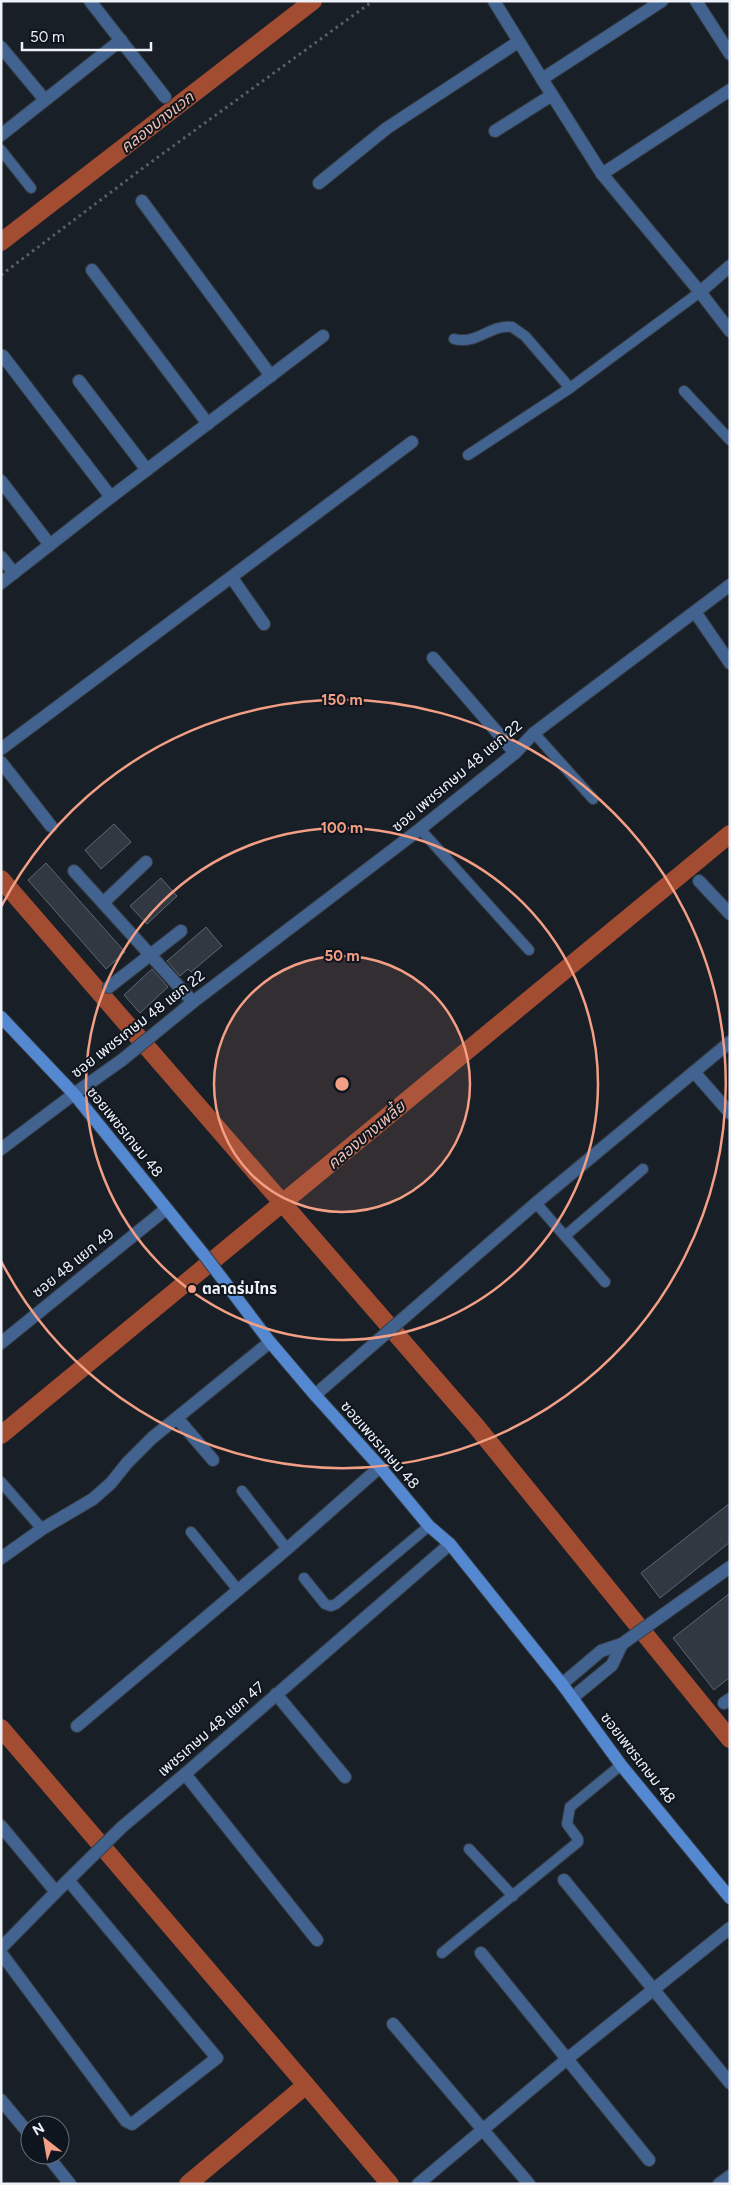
<svg xmlns="http://www.w3.org/2000/svg" width="731" height="2185" font-family="Figtree,'Noto Sans Thai',sans-serif">
<rect width="100%" height="100%" fill="#181f27"/>
<g fill="none" stroke-linecap="round" stroke-linejoin="round">
<g stroke="#a24c32" stroke-width="18">
<path d="M1,242L313,1"/>
<path d="M1,879L476,1426L730,1739"/>
<path d="M1,1435L730,834"/>
<path d="M1,1728L306,2085L188,2184"/>
<path d="M306,2085L390,2184"/>
</g>
</g>
<g fill="#313842" stroke="#5f6771">
<path d="M114,824L131,842L101,869L85,850Z"/>
<path d="M46,863L125,952L106,969L28,880Z"/>
<path d="M161,878L177,896L147,924L130,906Z"/>
<path d="M206,927L222,946L191,972L188,969L180,976L167,961Z"/>
<path d="M152,969L168,987L140,1013L124,995Z"/>
<path d="M730,1503V1542L660,1598L641,1573Z"/>
<path d="M730,1593V1677L714,1690L673,1638Z"/>
</g>
<g fill="none" stroke-linecap="round" stroke-linejoin="round">
<g stroke="#363d44" stroke-width="12">
<g id="lane">
<path d="M1,150L31,188"/>
<path d="M454,339C478,345 490,324 512,327L525,336L570,388"/>
<path d="M684,391L730,440"/>
<path d="M468,455L570,388L700,292"/>
<path d="M534,733L593,799"/>
<path d="M420,829L529,950"/>
<path d="M536,1203L605,1282"/>
<path d="M565,1236L643,1169"/>
<path d="M1,1482L42,1529"/>
<path d="M242,1491L287,1549"/>
<path d="M191,1532L238,1590"/>
<path d="M304,1578L325,1604L331,1606L336,1604L429,1526"/>
<path d="M469,1849L513,1896"/>
<path d="M442,1953L578,1842V1839L567,1824L570,1807L621,1765"/>
</g>
</g>
<g stroke="#363d44" stroke-width="14">
<g id="street">
<path d="M90,1L165,97"/>
<path d="M494,1L542,79"/>
<path d="M696,1L730,54"/>
<path d="M1,47L45,100"/>
<path d="M495,131L552,95"/>
<path d="M1,135L121,40"/>
<path d="M602,174L542,79L662,1"/>
<path d="M319,183L387,128L518,42"/>
<path d="M142,201L271,376"/>
<path d="M730,266L700,292L730,331"/>
<path d="M92,270L208,424"/>
<path d="M700,292L602,174L730,90"/>
<path d="M3,356L111,497"/>
<path d="M79,381L147,470"/>
<path d="M1,481L50,545"/>
<path d="M1,557L14,573"/>
<path d="M232,578L264,624"/>
<path d="M1,583L111,497L323,336"/>
<path d="M695,612L730,663"/>
<path d="M433,658L515,753"/>
<path d="M1,749L412,442"/>
<path d="M1,762L51,826"/>
<path d="M74,871L193,1002"/>
<path d="M699,881L730,914"/>
<path d="M103,903L146,862"/>
<path d="M109,987L181,931"/>
<path d="M694,1072L730,1113"/>
<path d="M1,1149L74,1094L122,1060L193,1002L420,829L515,753L534,733L730,585"/>
<path d="M1,1343L166,1209"/>
<path d="M315,1395L536,1203L730,1042"/>
<path d="M177,1418L213,1460"/>
<path d="M1,1558L42,1529L93,1499L111,1483L127,1463L152,1438L270,1342"/>
<path d="M562,1684L601,1651L622,1644L730,1567"/>
<path d="M276,1694L345,1777"/>
<path d="M572,1698L612,1665L622,1644"/>
<path d="M724,1703L730,1699"/>
<path d="M77,1726L287,1549L380,1467"/>
<path d="M185,1774L317,1940"/>
<path d="M1,1826L56,1892"/>
<path d="M564,1880L730,2083"/>
<path d="M1,1948L56,1892L122,1827L185,1774L450,1544"/>
<path d="M1,1953L126,2121L132,2124L217,2058L68,1880"/>
<path d="M481,1953L649,2160"/>
<path d="M393,2024L529,2184"/>
<path d="M1,2100L30,2135"/>
<path d="M47,2155L70,2184"/>
<path d="M418,2184L567,2059L730,1928"/>
<path d="M719,2184L730,2176"/>
</g>
</g>
<g stroke="#363d44" stroke-width="14">
<path id="secondary" d="M1,1017L74,1094L205,1256L270,1342L315,1395L380,1467L429,1526L450,1544L562,1684L621,1765L730,1898"/>
</g>
<path stroke="#5a6068" stroke-width="3" stroke-dasharray="2.5 4" stroke-linecap="butt" d="M1,275L147,165L373,1"/>
<use href="#lane" stroke="#42628f" stroke-width="10"/>
<use href="#street" stroke="#42628f" stroke-width="12"/>
<use href="#secondary" stroke="#5489d1" stroke-width="12"/>
</g>
<circle cx="342" cy="1084" r="128" fill="#f39f85" fill-opacity=".12"/>
<g fill="none" stroke="#f39f85" stroke-width="2.5">
<circle cx="342" cy="1084" r="128"/>
<circle cx="342" cy="1084" r="256"/>
<path d="M1 907A384 384 0 1 1 1 1261"/>
</g>
<circle fill="#f39f85" stroke="#0f151e" stroke-width="2" cx="192" cy="1289" r="5"/>
<g text-anchor="middle" dominant-baseline="central" stroke-width="4" stroke-linejoin="round" paint-order="stroke">
<g font-size="15" fill="#eef2f8" stroke="#0f151e">
<text transform="translate(457 776) rotate(-40)">ซอย เพชรเกษม 48 แยก 22</text>
<text transform="translate(138 1024) rotate(-38)">ซอย เพชรเกษม 48 แยก 22</text>
<text transform="translate(125 1132) rotate(51)">ซอยเพชรเกษม 48</text>
<text transform="translate(73 1263) rotate(-39)">ซอย 48 แยก 49</text>
<text transform="translate(380 1445) rotate(49)">ซอยเพชรเกษม 48</text>
<text transform="translate(211 1729) rotate(-41)">เพชรเกษม 48 แยก 47</text>
<text transform="translate(638 1758) rotate(52)">ซอยเพชรเกษม 48</text>
</g>
<g font-size="15" font-weight="bold" fill="#eef2f8" stroke="#0f151e" text-anchor="start">
<text x="202" y="1289">ตลาดร่มไทร</text>
</g>
<g font-size="16" font-style="italic" fill="#f1c0b1" stroke="#0f151e">
<text transform="translate(157 122) rotate(-38)">คลองบางแวก</text>
<text transform="translate(366 1135) rotate(-40)">คลองบางเพลี้ย</text>
</g>
</g>
<circle cx="342" cy="1084" r="8" fill="#f39f85" stroke="#0f151e" stroke-width="2.5"/>
<g font-size="15" text-anchor="middle" font-weight="bold" fill="#f39f85" stroke="#0f151e" stroke-width="4" stroke-linejoin="round" paint-order="stroke">
<text x="342" y="705">150 m</text>
<text x="342" y="833">100 m</text>
<text x="342" y="961">50 m</text>
</g>
<rect width="731" height="2185" fill="none" stroke="#eef2f8" stroke-width="5"/>
<g transform="translate(45 2140) rotate(329)"><circle r="24" fill="#0f151e" stroke="#686d75"/>
<path d="M0-4L9 19L0 12L-9 19Z" fill="#f39f85"/>
<text y="-8" font-size="14" font-weight="bold" text-anchor="middle" fill="#eef2f8">N</text>
</g>
<path d="M22 42v8h129v-8" fill="none" stroke="#eef2f8" stroke-width="2.5"/>
<text x="30" y="42" font-size="15" fill="#eef2f8" stroke="#0f151e" stroke-width="4" paint-order="stroke">50 m</text>
</svg>
